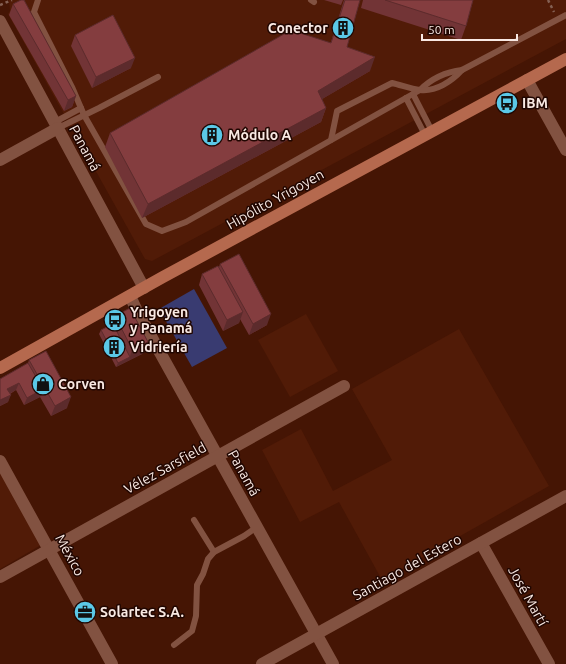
<svg xmlns="http://www.w3.org/2000/svg" width="566" height="664" font-family="Ubuntu,sans-serif">
<rect width="100%" height="100%" fill="#451504"/>
<g fill="#511b07">
<path d="M9,0H566V39L152,261L145,259L8,14L10,11Z"/>
<path d="M306,314L338,371L290,397L258,340Z"/>
<path d="M459,329L549,486L382,580L339,502L300,522L262,450L301,429L333,491L392,460L352,389Z"/>
<path d="M0,468L41,545L0,569Z"/>
</g>
<path fill="#393b71" d="M194,289L227,348L192,367L159,309Z"/>
<g fill="none" stroke-linecap="round" stroke-linejoin="round">
<g stroke="#846053" stroke-width="2.5" stroke-dasharray="3 3" stroke-linecap="butt">
<path d="M548,0L554,12"/>
<path d="M0,5L12,0"/>
</g>
<g stroke="#825241" stroke-width="6">
<path d="M38,0L34,12L72,87L84,115L146,224L162,231L186,222L420,90C432,78 445,72 462,70L566,15"/>
<path d="M311,0L314,2"/>
<path d="M413,94L432,131"/>
<path d="M406,98L425,135"/>
<path d="M55,122L81,108"/>
<path d="M58,128L99,108L158,77"/>
<path d="M331,140L337,111L392,83C401,85 411,89 420,90C436,92 452,81 462,70"/>
<path d="M194,520L214,552"/>
<path d="M174,645L192,631L196,616L197,585L203,574L208,559L214,552L244,536L257,527"/>
</g>
<g stroke="#825241" stroke-width="12">
<path d="M0,21L144,288"/>
<path d="M527,80L566,150"/>
<path d="M0,160L58,128"/>
<path d="M130,296L137,311L333,664"/>
<path d="M0,461L112,664"/>
<path d="M481,543L549,664"/>
<path d="M0,577L344,386"/>
<path d="M262,664L566,496"/>
</g>
<path stroke="#b5694e" stroke-width="12" d="M0,368L163,277L566,59"/>
</g>
<g fill="#723436">
<path d="M324,0H343L341,5Z"/>
<path d="M344,0H360L347,47L370,71L322,99L326,108L321,122L142,218L105,147L110,133L331,42Z"/>
<path d="M363,0H473L466,26L461,40L361,8Z"/>
<path d="M13,4L76,96L72,107L64,111L9,15Z"/>
<path d="M75,35L131,68L92,88L71,46Z"/>
<path d="M220,264L267,325L249,335L240,319L239,323L223,331L199,285L202,274L219,267Z"/>
<path d="M115,316L144,353L116,367L99,334L101,330L113,324Z"/>
<path d="M29,360L67,408L51,416L40,397L24,405L16,390L10,394L8,402L0,406V379L28,363Z"/>
</g>
<g fill="#5c2b2c">
<path d="M375,57L370,71L312,105L318,91Z"/>
<path d="M135,58L131,68L92,88L96,77Z"/>
<path d="M76,96L72,107L64,111L68,100Z"/>
<path d="M326,108L321,122L142,218L148,204Z"/>
<path d="M243,312L239,323L223,331L227,320Z"/>
<path d="M271,314L267,325L249,335L253,324Z"/>
<path d="M148,342L144,353L116,367L118,363L130,357L132,349Z"/>
<path d="M19,383L16,390L5,396L7,389Z"/>
<path d="M43,389L40,397L24,405L27,398Z"/>
<path d="M11,395L8,402L0,406V400Z"/>
<path d="M71,397L67,408L51,416L55,406Z"/>
</g>
<g fill="#843d3f" stroke="#5c2b2c">
<path d="M21,0H24L76,96L68,100L13,4Z"/>
<path d="M345,0H360L347,47L375,57L318,91L326,108L148,204L110,133L291,30L331,43Z"/>
<path d="M385,0H473L466,26Z"/>
<path d="M113,15L135,58L96,77L75,35Z"/>
<path d="M239,254L271,314L253,324L220,264Z"/>
<path d="M218,266L243,312L227,320L202,274Z"/>
<path d="M130,308L148,342L132,349L115,316Z"/>
<path d="M113,324L130,357L118,363L101,330Z"/>
<path d="M46,351L71,397L55,406L29,360Z"/>
<path d="M28,363L43,389L27,398L19,383L7,389L11,395L0,400V379Z"/>
</g>
<defs>
<g id="building-disc" transform="scale(1.15)"><circle r="9.5" fill="#5bc8e7" stroke="#200601"/><path d="M-4-6H4V6H1V3H-1V6H-4ZM-2.5-4.3h1.7v1.8h-1.7ZM.8-4.3h1.7v1.8H.8ZM-2.5-1h1.7V.8h-1.7ZM.8-1h1.7V.8H.8Z" fill="#111"/></g>
<g id="bus-disc" transform="scale(1.15)"><circle r="9.5" fill="#5bc8e7" stroke="#200601"/><path d="M-5-6H5V4H4V6H2V4H-2V6H-4V4H-5ZM-3.5-4V0h7V-4ZM-3.5 1.2v1.5H-2V1.2ZM2 1.2v1.5H3.5V1.2Z" fill="#111"/></g>
<g id="shop-disc" transform="scale(1.15)"><circle r="9.5" fill="#5bc8e7" stroke="#200601"/><path d="M-5-2.5h2.3a2.7 3.5 0 0 1 5.4 0H5L5.5 6h-11ZM-1.5-2.5h3a1.5 2.3 0 0 0-3 0Z" fill="#111"/></g>
<g id="office-disc" transform="scale(1.15)"><circle r="9.5" fill="#5bc8e7" stroke="#200601"/><path d="M-6-3h4V-5.5h4V-3h4V5H-6ZM-1-4.5V-3h2v-1.5ZM-6 0V1H6V0Z" fill="#111"/></g>
</defs>
<g fill-rule="evenodd">
<use href="#building-disc" x="343" y="28"/>
<use href="#bus-disc" x="507" y="103"/>
<use href="#building-disc" x="212" y="135"/>
<use href="#bus-disc" x="115" y="320"/>
<use href="#building-disc" x="114" y="347"/>
<use href="#shop-disc" x="43" y="384"/>
<use href="#office-disc" x="85" y="612"/>
</g>
<g text-anchor="middle" dominant-baseline="central" stroke-width="3" stroke-linejoin="round" paint-order="stroke">
<g font-size="14" font-weight="bold" fill="#f9e9e3" stroke="#200601" text-anchor="start">
<text x="328" y="28" text-anchor="end">Conector</text>
<text x="522" y="103">IBM</text>
<text x="228" y="135">Módulo A</text>
<text x="130" y="312">Yrigoyen<tspan x="130" dy="16">y Panamá</tspan></text>
<text x="130" y="347">Vidriería</text>
<text x="58" y="384">Corven</text>
<text x="100" y="612">Solartec S.A.</text>
</g>
<g font-size="14" fill="#f9e9e3" stroke="#200601">
<text transform="translate(85 148) rotate(62)">Panamá</text>
<text transform="translate(275 199) rotate(-29)">Hipólito Yrigoyen</text>
<text transform="translate(165 468) rotate(-29)">Vélez Sarsfield</text>
<text transform="translate(244 473) rotate(61)">Panamá</text>
<text transform="translate(70 555) rotate(61)">México</text>
<text transform="translate(407 567) rotate(-29)">Santiago del Estero</text>
<text transform="translate(528 596) rotate(61)">José Martí</text>
</g>
</g>
<path d="M422 34v6h95v-6" fill="none" stroke="#f9e9e3" stroke-width="2"/>
<text x="428" y="34" font-size="12" fill="#f9e9e3" stroke="#200601" stroke-width="3" paint-order="stroke">50 m</text>
</svg>
